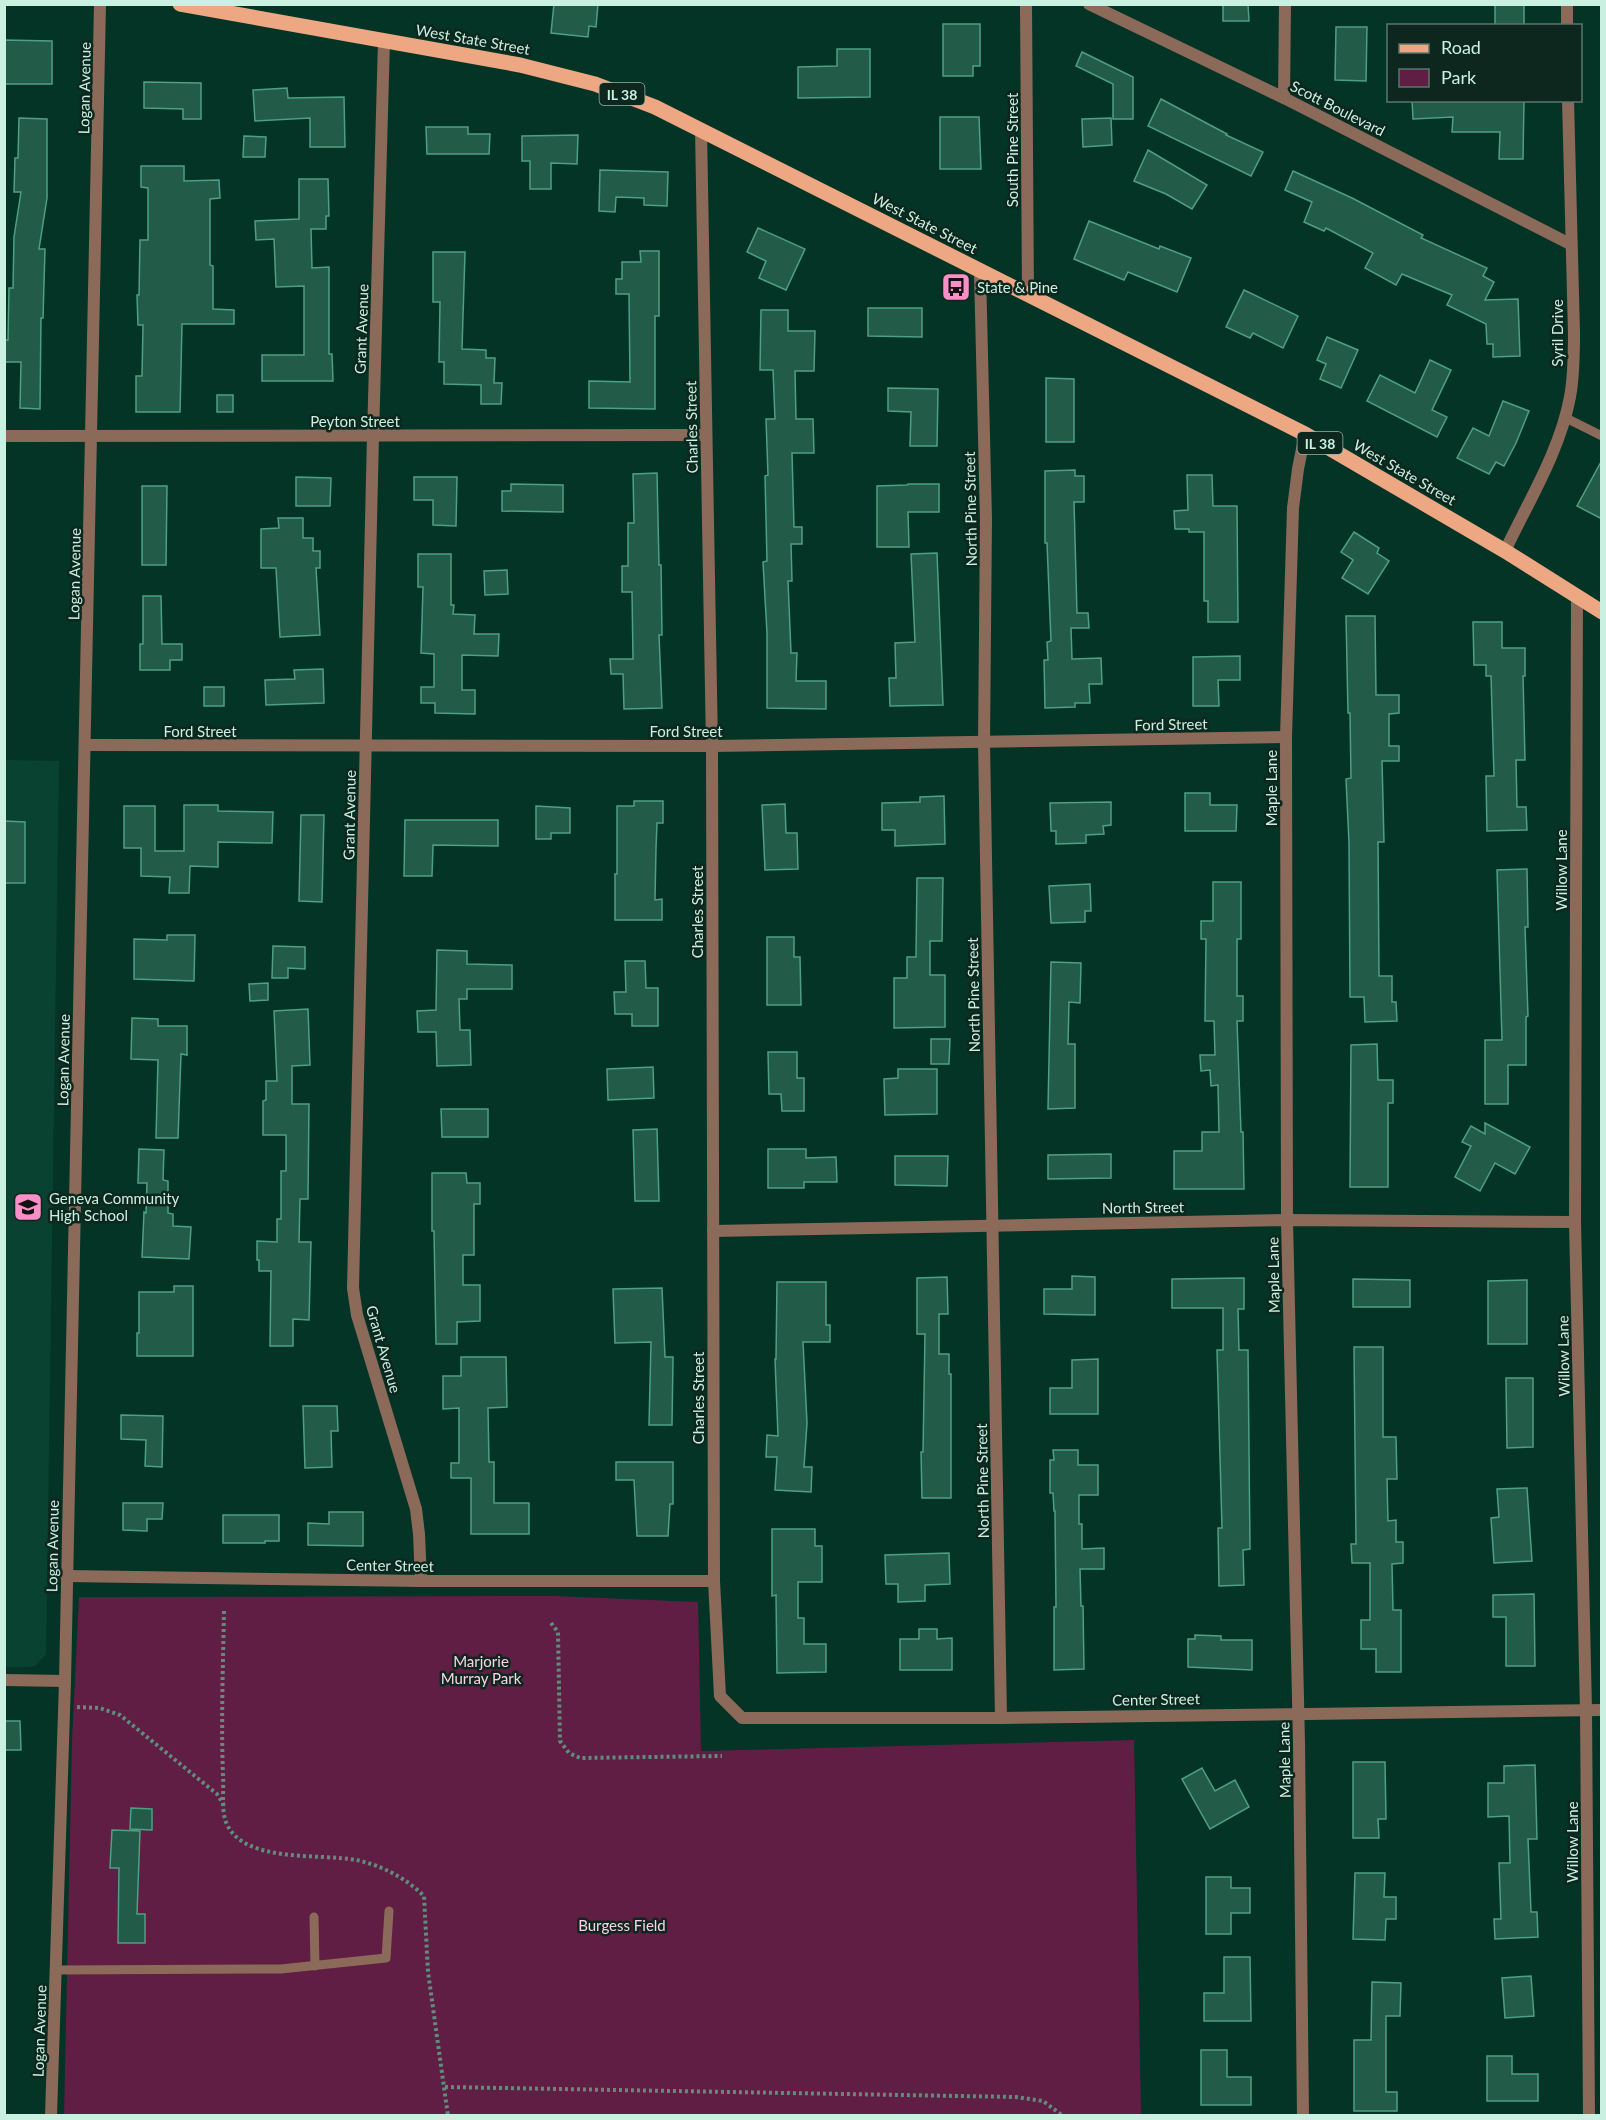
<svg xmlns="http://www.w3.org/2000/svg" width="1606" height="2120" font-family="Lato,sans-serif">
<rect width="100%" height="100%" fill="#043426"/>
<path fill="#0a4231" d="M5,760L59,761L46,1654L35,1666L29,1667H5Z"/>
<path fill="#601e44" d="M555,1596L698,1602L701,1751L1134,1740L1141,2115L64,2116L72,1741L79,1597Z"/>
<g fill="#225b48" stroke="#4da083" stroke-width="1.5">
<path d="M554,4H598L596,27L589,26L588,37L551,33Z"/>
<path d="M1223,4H1248L1249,21H1223Z"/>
<rect x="1495" y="5" width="29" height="21"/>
<path d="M943,24H980V66H973V76H943Z"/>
<path d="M1336,27H1367L1366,81L1335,80Z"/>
<path d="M4,40L52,41V84H4Z"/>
<path d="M837,49H870V97L798,98V67L837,66Z"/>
<path d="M1082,52L1133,77V119H1113V84L1076,66Z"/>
<path d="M144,82L201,83V119H183V109L144,108Z"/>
<path d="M287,88L288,98L344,97L345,147H310V118L255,121L253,90Z"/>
<path d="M1161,99L1227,134L1226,135L1263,152L1251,176L1148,126Z"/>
<path d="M1412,100H1524L1523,159H1499L1500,132H1452L1453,117L1413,119Z"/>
<path d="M940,117H979L981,169H940Z"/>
<path d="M19,118L47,119V198L39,249H45L43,318H41L40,409L20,408L21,362H4V340H8L9,288H13L14,237L21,192H14L15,158H18Z"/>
<path d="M1111,118L1112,145L1083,147L1082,119Z"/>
<path d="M426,127H468V134H490L489,154H427Z"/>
<path d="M578,135L577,164L551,163V189H530V161H522V136Z"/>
<path d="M244,136L266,137L265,157H243Z"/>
<path d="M1148,150L1207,185L1192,209L1166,194L1134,181Z"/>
<path d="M141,166H184V181L219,180L220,198L210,199V265L213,266V309L234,310V324H182L180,412H136V376H142L143,325H138L137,295H139L140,240H148V188L141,187Z"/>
<path d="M600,170L668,172L667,206L644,205V198L616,197L615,212L599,211Z"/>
<path d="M1293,171L1352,198L1423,235L1421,238L1487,268L1483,276L1494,282L1485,300L1518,299L1520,356L1493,357V344H1487L1486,324L1447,305L1452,295L1402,274L1396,285L1365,268L1373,253L1326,228L1324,231L1304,222L1312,202L1285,190Z"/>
<path d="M299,179H328L329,216H326V229H311L312,268L329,267V354H332L333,381H262V355H304V286L276,287L274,239L256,240L255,221L299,219Z"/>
<path d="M1089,221L1159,249L1160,246L1191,258L1177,292L1128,272L1124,280L1074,259Z"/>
<path d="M758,228L805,249L786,290L759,278L766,261L747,252Z"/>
<path d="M640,251H659V316H655V409L589,408V381L630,382L629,294H616V279H622V262H641Z"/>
<path d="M433,252H465L462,349L486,350V358H495L494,383H502L501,404H481V385L444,384V362H439L440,302H433Z"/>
<path d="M1244,290L1298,316L1283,348L1253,333L1250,338L1226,327Z"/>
<path d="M868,308H922V337L868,336Z"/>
<path d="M761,310H788V331H815L814,371H795L796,419H813L814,453H792L794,527H802V544H791L792,581H788L791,653H797L796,681H826V709L767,708V633L763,562L767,561L765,476L768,475L766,419H775L773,370H760Z"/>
<path d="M1327,337L1358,350L1341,388L1320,379L1326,364L1317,360Z"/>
<path d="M1430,360L1451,370L1432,410L1447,417L1437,437L1367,401L1380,375L1415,393Z"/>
<path d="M1046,378L1074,379V442H1046Z"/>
<path d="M888,388L938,389L937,446H910L911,412L888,411Z"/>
<rect x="217" y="395" width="16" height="17"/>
<path d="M1503,401L1529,411L1516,443L1504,466L1496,462L1489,474L1457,458L1473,428L1489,436Z"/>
<path d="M1602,460V519L1577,506Z"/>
<path d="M1075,470V476H1084V502H1074L1077,613H1088L1089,628H1071L1072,659L1101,658L1102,684H1089L1090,703H1075V707L1045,708L1044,660H1048L1047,642L1051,641L1047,543H1045V471Z"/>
<path d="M657,473L659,565H661L662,635H659L662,708L624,709L623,674H611L610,659H633L632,592H622V566H628V523H634L633,474Z"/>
<path d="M1187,475H1212L1213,506H1237L1238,622H1208V601H1204V532H1189V529H1175L1174,511L1188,510Z"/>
<path d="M296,477L331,478L330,506H296Z"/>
<path d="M414,477H457L456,526L433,525V500H414Z"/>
<path d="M511,484L563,485V512L502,511V491H511Z"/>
<path d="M908,484H939V512H908L909,547H877V486L907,485Z"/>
<path d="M142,486H167L166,565H142Z"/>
<path d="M278,518H303V538H313V551H320V568H316L320,635L280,637L276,568H261V529L279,528Z"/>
<path d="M1354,532L1379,548L1377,553L1389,561L1368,594L1342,578L1353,560L1341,552Z"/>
<path d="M937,553L943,705L890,706L889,678H896L895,643L915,642L911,554Z"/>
<path d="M418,554H451V605H454L453,614L475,615L474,634H499L498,656L462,655V690H475V714L435,713V703H421V687H434V654L421,653L423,587H418Z"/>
<path d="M507,570L508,594L485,595L484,571Z"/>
<path d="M143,596H161L162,644H182V660H170V670H140V644H143Z"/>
<path d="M1346,616H1375L1376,695H1399V713L1389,714V746H1399V761H1382L1384,842H1378L1379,976H1392V1002H1396L1397,1021L1365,1022L1364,997H1350L1349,843L1346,779L1351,778L1350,713H1348Z"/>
<path d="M1473,622H1502V648H1525V676H1523L1525,760H1516L1517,807H1526L1527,830L1487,831L1486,776H1494L1491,676H1486V665H1474Z"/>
<path d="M1240,656V680H1218L1219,706H1193V657Z"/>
<path d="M323,669L324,703L266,705L265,680L295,679L294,670Z"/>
<rect x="204" y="687" width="20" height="19"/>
<path d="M1185,793H1210V805H1237L1236,831H1185Z"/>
<path d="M944,796L945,844L895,846V830H882V803L920,802V797Z"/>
<path d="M634,801H663V823H657L656,848L655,900L662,899V920H615V874H617V806H634Z"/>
<path d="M1111,802V825L1103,826L1104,834L1086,835V843L1056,844V831H1051L1050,803Z"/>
<path d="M785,804L786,833H797L798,869L765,870L762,805Z"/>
<path d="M184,805H218V811L273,812L272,843L218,842V867L190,866L189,893H169L170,877L141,876V848H124V806H155V851H184Z"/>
<path d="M536,806L570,808V833H551V839H536Z"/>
<path d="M301,815H324L322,902L299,901Z"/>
<path d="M405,820H498V846L433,845L432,876H404Z"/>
<path d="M4,821L25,822V883H4Z"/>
<path d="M1527,869L1528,927H1525L1528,1016L1526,1017V1065H1508V1104H1485V1040H1502L1497,870Z"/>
<path d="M917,878H943L942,941H930V975H945V1027L894,1028V978H907V957H916Z"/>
<path d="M1213,882H1241V939H1237V996H1243V1021H1237L1241,1132H1243L1244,1189H1174V1151H1202V1132H1219L1218,1085L1211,1086L1210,1070L1201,1071L1200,1055H1215L1214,1021H1205L1206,939H1201V921H1213Z"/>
<path d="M1090,884L1091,911H1085V922L1051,923L1049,886Z"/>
<path d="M167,935H195L194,981L134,979V939L167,940Z"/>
<path d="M767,937H794V957H800L801,1005H767Z"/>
<path d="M273,946L305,947V969L288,968V978H272Z"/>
<path d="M437,950L467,951V964L512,965V989H467V999H459L460,1030H470L471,1065L437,1066L436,1032H418L417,1011L436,1010Z"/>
<path d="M625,961H645L646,988H658V1026H632V1014H615L614,992H626Z"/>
<path d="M1051,962L1081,963L1080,1003L1069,1002L1068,1044H1075V1108L1048,1109Z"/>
<path d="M268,983V1000L250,1001L249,984Z"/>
<path d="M308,1009L310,1065L292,1066V1104H309L308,1199H300L299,1242H311L309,1320L293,1319V1346H270L271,1271H259V1260H257V1241L277,1242V1219H281V1171H286V1135H263V1101L266,1100V1081H277L274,1011Z"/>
<path d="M132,1018L158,1019V1026H187V1055L181,1054L178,1138H156L158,1060L131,1059Z"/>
<path d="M931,1039H950L949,1064H931Z"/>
<path d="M1377,1044L1378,1080H1393V1103H1388V1187H1350L1351,1045Z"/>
<path d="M768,1052H797V1078H804V1111H782L781,1094H769Z"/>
<path d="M653,1067L654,1098L608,1100L607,1069Z"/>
<path d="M898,1069H937V1114L885,1115L884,1079L898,1078Z"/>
<path d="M441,1109H488V1137H442Z"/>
<path d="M1485,1123L1530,1147L1515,1174L1495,1163L1480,1191L1455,1177L1471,1146L1462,1142L1471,1126L1485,1134Z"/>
<path d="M657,1129L659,1201H635L633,1130Z"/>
<path d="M139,1149L164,1150L163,1180L168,1181V1213L173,1214V1226L191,1227L189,1259L142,1257L144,1212L146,1213L147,1183H138Z"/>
<path d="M768,1149H806V1158L836,1157L837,1182H804V1188H768Z"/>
<path d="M1111,1154V1178L1048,1179V1155Z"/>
<path d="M895,1156H948L947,1186L895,1185Z"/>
<path d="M432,1173H466L467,1183H480V1204H474V1255H463V1285H480V1321L457,1322V1344H436L434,1231H432Z"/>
<path d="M1072,1276L1095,1277V1315L1044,1314V1289H1072Z"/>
<path d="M947,1277L948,1314H939V1354H949V1374H951V1498H922L921,1452H923L925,1334H917V1278Z"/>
<path d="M1244,1278V1309H1238L1239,1350H1248L1250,1549L1243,1550L1244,1585L1219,1586L1218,1528H1222L1217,1350H1223V1308H1172V1279Z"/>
<path d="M1353,1279L1410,1280V1307H1353Z"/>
<path d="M1527,1280V1344H1488V1281Z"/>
<path d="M777,1282H826V1325H830V1342H803L807,1423L804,1467H812L811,1492L775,1490L777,1457H766L767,1435L778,1436L775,1359H776Z"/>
<path d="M174,1286H193V1356H137V1333H139V1292H174Z"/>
<path d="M662,1288L665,1357H673L672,1425H649L651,1342L615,1343L613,1289Z"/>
<path d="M1354,1347H1383V1437H1396L1397,1479H1387L1388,1521L1396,1520V1542H1403V1563L1392,1564L1393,1610H1401V1672H1376V1649H1361V1620H1370V1563H1352L1351,1544H1356Z"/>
<path d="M461,1357H506L507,1407L488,1408L489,1462H494V1503H529V1534H471V1478H451V1463H459V1408L443,1409V1376H461Z"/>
<path d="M1098,1359V1414H1050V1388H1072V1360Z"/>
<path d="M1506,1378H1533V1447L1507,1448Z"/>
<path d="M303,1406H337L338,1431H331L332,1467L305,1468Z"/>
<path d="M121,1415L163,1416L162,1467L145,1466L146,1440L121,1439Z"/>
<path d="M1053,1450H1078V1465H1098V1495H1079V1524H1082V1549L1104,1548V1569H1080L1081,1606H1083L1084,1669L1054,1670V1607H1056L1055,1511H1054L1053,1493H1050V1460H1054Z"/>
<path d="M616,1462H673V1504H670L668,1536H637L634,1480H616Z"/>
<path d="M1527,1488L1532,1561L1494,1563L1491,1518L1499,1517L1497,1489Z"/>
<path d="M123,1503H163L162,1519H147V1531L123,1530Z"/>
<path d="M329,1512H363V1546L308,1545V1523L329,1524Z"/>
<path d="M223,1515H279V1541H265V1543H223Z"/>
<path d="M772,1529H815V1546H822V1582H798V1618H804V1644H826V1672L777,1673L776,1595L772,1596Z"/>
<path d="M949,1553L950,1584L925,1585V1601L898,1602V1584H886L885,1555Z"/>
<path d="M1534,1594L1535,1666H1506V1617H1493V1595Z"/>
<path d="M919,1629H937V1639L952,1638V1670H900V1639H919Z"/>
<path d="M1195,1635L1221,1636V1640H1252V1670L1188,1667V1639H1195Z"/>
<path d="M4,1721H20L21,1750H4Z"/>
<path d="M1353,1762H1385L1386,1819H1378L1379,1838H1353Z"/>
<path d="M1535,1765L1537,1839H1528L1531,1912H1537L1538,1937L1495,1939L1494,1919H1501L1499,1863H1510L1509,1816L1488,1817V1783H1504V1766Z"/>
<path d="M1202,1768L1215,1791L1235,1780L1249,1807L1210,1829L1182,1779Z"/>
<path d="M131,1808L152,1809V1830L130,1829Z"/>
<path d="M112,1830L140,1831L137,1914H145V1943H118L119,1868H110Z"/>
<path d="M1355,1873H1385L1384,1897H1396V1919H1386L1385,1940L1353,1939Z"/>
<path d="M1206,1877H1231V1888H1250V1913H1231V1934H1206Z"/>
<path d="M1224,1957H1250L1251,2021H1204V1993H1224Z"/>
<path d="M1531,1976L1534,2016L1505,2018L1502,1978Z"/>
<path d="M1372,1982L1401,1983L1400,2016H1386V2092H1397V2111H1354V2040H1371Z"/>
<path d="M1201,2050H1227V2077H1251V2105H1201Z"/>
<path d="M1487,2056H1512V2074H1538V2101H1487Z"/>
</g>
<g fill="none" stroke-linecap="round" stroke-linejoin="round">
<g stroke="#608c7d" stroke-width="4" stroke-dasharray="3 3" stroke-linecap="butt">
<path d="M224,1611C223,1666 221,1721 223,1776C224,1790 221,1809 226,1822C242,1864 320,1853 356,1860C381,1865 406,1878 424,1896L428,1972L448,2116"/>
<path d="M551,1623L558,1632L560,1741L569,1753L580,1758L722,1756"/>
<path d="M77,1707L100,1708L120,1715L217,1794L224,1805"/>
<path d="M445,2087L1016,2097L1043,2101L1063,2116"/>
</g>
<g stroke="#8c6a59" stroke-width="9">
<path d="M1564,417L1602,436"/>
<path d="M314,1917L315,1966"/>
<path d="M56,1970L281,1969L386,1958L389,1911"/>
</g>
<g stroke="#8c6a59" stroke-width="12">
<path d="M1026,4L1028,295"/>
<path d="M1089,4L1284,98L1570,244"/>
<path d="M1567,4V26"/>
<path d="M384,41L373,436L353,1288L357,1315L416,1509L419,1534L421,1581"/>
<path d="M1284,98L1285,4"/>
<path d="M701,129L712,746L714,1581L720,1696L742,1718H1001L1602,1710"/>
<path d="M980,271L986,519L984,743L1001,1718"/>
<path d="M4,436L706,435"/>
<path d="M1505,551C1528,502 1560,451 1570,397C1574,376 1574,354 1574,333L1568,100"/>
<path d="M1577,596L1575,1222L1586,1710L1589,2116"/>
<path d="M86,745L712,746L1286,737"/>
<path d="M713,1231L1287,1220L1575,1222"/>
<path d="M66,1576L421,1581H714"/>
<path d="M4,1680L65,1681"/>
<path d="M51,2116L65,1681L100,4"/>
<path d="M1303,2116L1299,1742L1287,1220L1286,737L1293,508L1298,469L1305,434"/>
</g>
<path stroke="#eea783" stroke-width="15" d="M180,4L520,65L595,84L655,107L1305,434L1505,551L1602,612"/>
</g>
<defs>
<g id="bus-square" transform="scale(1.5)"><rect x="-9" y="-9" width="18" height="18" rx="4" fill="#fa8fc8" stroke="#0d271e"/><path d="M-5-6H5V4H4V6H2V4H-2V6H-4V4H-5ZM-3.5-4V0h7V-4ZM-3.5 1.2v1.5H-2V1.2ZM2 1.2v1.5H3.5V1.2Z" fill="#111"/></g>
<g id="school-square" transform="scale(1.5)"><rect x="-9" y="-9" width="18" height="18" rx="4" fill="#fa8fc8" stroke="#0d271e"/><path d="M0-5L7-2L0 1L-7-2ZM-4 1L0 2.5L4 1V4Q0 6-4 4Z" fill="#111"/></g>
</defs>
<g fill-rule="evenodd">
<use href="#bus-square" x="956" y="287"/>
<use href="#school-square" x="28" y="1207"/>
</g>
<g text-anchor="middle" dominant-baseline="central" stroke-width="5" stroke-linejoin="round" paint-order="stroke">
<g fill="#0d271e" stroke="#91b4a6" stroke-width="1.5">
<rect x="599.5" y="83" width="45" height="22" rx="4.5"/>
<rect x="1297.5" y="432" width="45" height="22" rx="4.5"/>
</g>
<g font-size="14" font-weight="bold" fill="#c9f0e0">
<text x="622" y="94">IL 38</text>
<text x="1320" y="443">IL 38</text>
</g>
<g font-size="15" fill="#c9f0e0" stroke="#0d271e">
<text transform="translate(473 39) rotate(10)">West State Street</text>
<text transform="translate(84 88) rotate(-89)">Logan Avenue</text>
<text transform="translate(1338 108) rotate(27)">Scott Boulevard</text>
<text transform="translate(1012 150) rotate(-90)">South Pine Street</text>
<text transform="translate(925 223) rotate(27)">West State Street</text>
<text transform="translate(361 329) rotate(-88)">Grant Avenue</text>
<text transform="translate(1557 333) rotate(-90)">Syril Drive</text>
<text x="355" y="421">Peyton Street</text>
<text transform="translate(691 427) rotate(-91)">Charles Street</text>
<text transform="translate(1405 472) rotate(30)">West State Street</text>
<text transform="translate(970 509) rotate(-91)">North Pine Street</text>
<text transform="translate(74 574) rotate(-89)">Logan Avenue</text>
<text transform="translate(1171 724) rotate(-1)">Ford Street</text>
<text x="200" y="731">Ford Street</text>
<text x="686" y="731">Ford Street</text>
<text transform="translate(1271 788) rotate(-90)">Maple Lane</text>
<text transform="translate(349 815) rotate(-89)">Grant Avenue</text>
<text transform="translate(1561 870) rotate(-90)">Willow Lane</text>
<text transform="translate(697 912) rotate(-90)">Charles Street</text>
<text transform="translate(973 995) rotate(-91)">North Pine Street</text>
<text transform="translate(63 1060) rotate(-89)">Logan Avenue</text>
<text transform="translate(1143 1207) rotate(-1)">North Street</text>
<text transform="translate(1273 1275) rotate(-91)">Maple Lane</text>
<text transform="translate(384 1349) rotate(74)">Grant Avenue</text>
<text transform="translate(1563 1356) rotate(-91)">Willow Lane</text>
<text transform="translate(698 1398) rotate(-90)">Charles Street</text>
<text transform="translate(982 1481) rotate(-91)">North Pine Street</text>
<text transform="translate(52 1546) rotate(-89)">Logan Avenue</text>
<text transform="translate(390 1565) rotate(1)">Center Street</text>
<text transform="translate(1156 1699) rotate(-1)">Center Street</text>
<text transform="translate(1284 1760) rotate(-91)">Maple Lane</text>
<text transform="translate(1572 1842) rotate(-90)">Willow Lane</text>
<text transform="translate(39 2031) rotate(-88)">Logan Avenue</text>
</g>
<g font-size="15" fill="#c9f0e0" stroke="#0d271e" text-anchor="start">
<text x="977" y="287">State &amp; Pine</text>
<text x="49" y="1198">Geneva Community<tspan x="49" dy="17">High School</tspan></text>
</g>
<g font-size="15" fill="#fed1e6" stroke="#0d271e">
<text x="481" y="1661">Marjorie<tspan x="481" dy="17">Murray Park</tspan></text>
<text x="622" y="1925">Burgess Field</text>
</g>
</g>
<rect width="1606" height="2120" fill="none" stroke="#c9f0e0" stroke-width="12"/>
<rect x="1387" y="24" width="195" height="78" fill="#0d271e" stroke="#58776c" stroke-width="1.5"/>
<rect x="1399" y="44" width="30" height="9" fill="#eea783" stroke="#58776c" stroke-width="1.5"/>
<text x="1441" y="54" font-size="18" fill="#c9f0e0">Road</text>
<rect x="1399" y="69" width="30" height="18" fill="#601e44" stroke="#58776c" stroke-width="1.5"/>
<text x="1441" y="84" font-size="18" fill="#c9f0e0">Park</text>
</svg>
